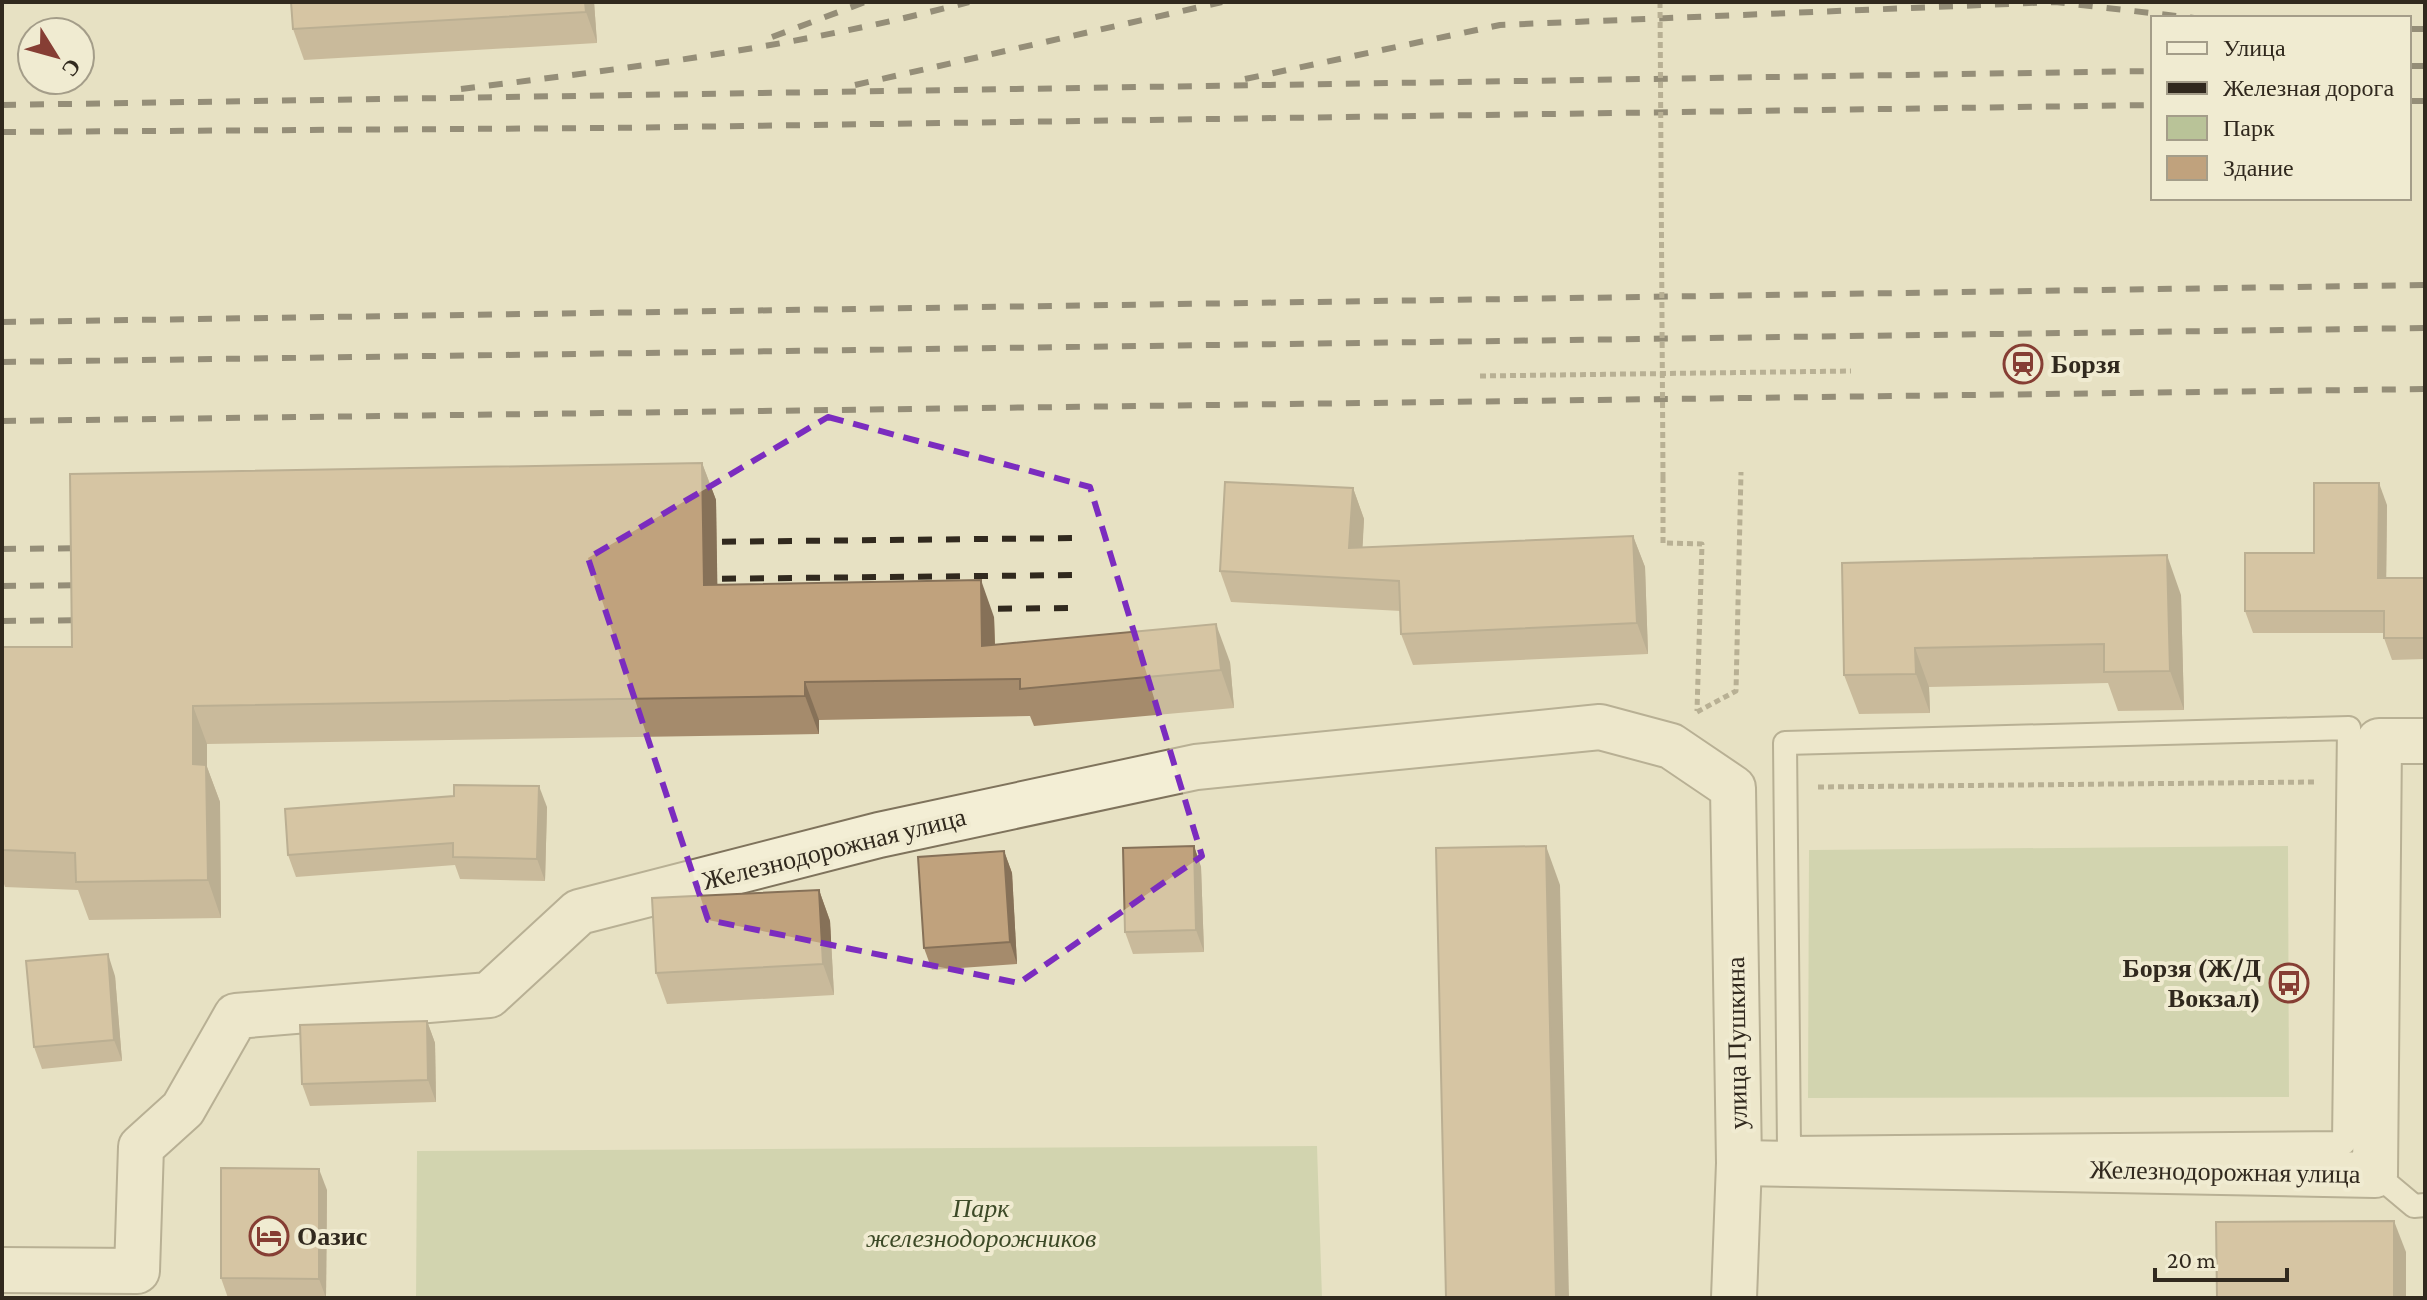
<svg xmlns="http://www.w3.org/2000/svg" width="2427" height="1300" font-family="'Crimson Pro',serif">
<rect width="100%" height="100%" fill="#e7e1c3"/>
<g fill="#b9c398">
<path d="M2288,846L2289,1097L1808,1098L1809,850Z"/>
<path d="M1317,1146L1322,1298H416L417,1151Z"/>
</g>
<g fill="none" stroke-linecap="round" stroke-linejoin="round">
<g stroke="#7f735c" stroke-width="26">
<g id="lane">
<path d="M2349,728L2344,1143L1789,1148L1785,743Z"/>
<path d="M2371,1170L2414,1206L2425,1205"/>
</g>
</g>
<g stroke="#7f735c" stroke-width="48">
<g id="street">
<path d="M1739,1163L2375,1175L2379,741H2425"/>
<path d="M2,1270L137,1271L141,1147L183,1109L236,1016L489,995L579,912L879,835L1196,767L1600,727L1671,746L1733,788L1739,1163L1734,1298"/>
</g>
</g>
<g stroke="#7f735c" stroke-width="5" stroke-dasharray="6 4" stroke-linecap="butt">
<path d="M1480,376L1851,371"/>
<path d="M1663,477V543L1702,544L1697,711"/>
<path d="M1697,712L1736,691L1741,472"/>
<path d="M1818,787L2315,782"/>
</g>
<use href="#lane" stroke="#f3eed5" stroke-width="22"/>
<use href="#street" stroke="#f3eed5" stroke-width="44"/>
<g stroke="#31291e" stroke-width="6" stroke-dasharray="14 14" stroke-linecap="butt">
<path d="M2409,29H2425"/>
<path d="M772,37L865,2"/>
<path d="M2409,66H2425"/>
<path d="M1245,79L1500,25L2055,2L2194,18"/>
<path d="M855,85L1222,2"/>
<path d="M461,89C632,68 802,46 969,2"/>
<path d="M2409,101H2425"/>
<path d="M2,105L2153,71"/>
<path d="M2,132L608,128L2153,105"/>
<path d="M2,322L2425,285"/>
<path d="M2,362L2425,328"/>
<path d="M2,421L2425,389"/>
<path d="M694,542L1082,538"/>
<path d="M2,549L94,548"/>
<path d="M694,579L1079,575"/>
<path d="M2,586L94,585"/>
<path d="M970,609L1077,608"/>
<path d="M2,621L94,620"/>
</g>
<path stroke="#7f735c" stroke-width="5" stroke-dasharray="6 4" stroke-linecap="butt" d="M1660,2L1663,477"/>
</g>
<g fill="#a58b6c">
<path d="M594,2L597,43L304,60L293,29Z"/>
<path d="M702,463L716,500L717,585L994,617L995,645L1230,662L1234,708L1034,726L1030,716L819,720V734L207,744V767L220,802L221,918L89,920L78,890L5,887L2,878V647H72Z"/>
<path d="M1353,488L1364,519L1362,548L1633,536L1645,567L1648,654L1413,665L1401,634V611L1231,602L1220,571Z"/>
<path d="M2387,505L2386,578H2425V659L2392,660L2384,638V633H2253L2245,611Z"/>
<path d="M1842,563L2181,595L2184,710L2118,711L2108,683L1929,687L1930,713L1859,714L1844,675Z"/>
<path d="M547,807L545,881L460,879L455,865L296,877L288,855Z"/>
<path d="M1194,846L1201,867L1204,952L1133,954L1125,932Z"/>
<path d="M1004,851L1012,873L1017,964L932,970L924,948Z"/>
<path d="M819,890L830,921L834,995L667,1004L656,973Z"/>
<path d="M115,976L122,1061L42,1069L34,1047Z"/>
<path d="M427,1021L435,1043L436,1102L310,1106L302,1084Z"/>
<path d="M327,1190L326,1298H228L221,1278Z"/>
</g>
<g fill="#867158">
<path d="M585,2H594L597,43L586,12Z"/>
<path d="M702,463L716,500L718,622L704,585Z"/>
<path d="M2379,483L2387,505L2386,599L2378,578Z"/>
<path d="M1353,488L1364,519L1361,579L1349,548Z"/>
<path d="M1633,536L1645,567L1648,654L1637,623Z"/>
<path d="M2167,555L2181,595L2184,710L2170,671Z"/>
<path d="M981,580L994,617L996,679L982,646Z"/>
<path d="M1216,624L1230,662L1234,708L1221,670Z"/>
<path d="M1915,648L1929,687L1930,713L1916,674Z"/>
<path d="M805,682L819,720V734L805,696Z"/>
<path d="M193,706L207,744V767L220,802L221,918L208,880L193,764Z"/>
<path d="M539,786L547,807L545,881L537,859Z"/>
<path d="M1194,846L1201,867L1204,952L1196,930Z"/>
<path d="M1546,846L1560,885L1569,1298H1556Z"/>
<path d="M1004,851L1012,873L1017,964L1010,942Z"/>
<path d="M819,890L830,921L834,995L823,964Z"/>
<path d="M108,954L115,976L122,1061L114,1040Z"/>
<path d="M427,1021L435,1043L436,1102L428,1080Z"/>
<path d="M319,1169L327,1190L326,1298L319,1279Z"/>
<path d="M2394,1221L2406,1252V1298H2394Z"/>
</g>
<g fill="#c0a27d" stroke="#867158" stroke-width="2">
<path d="M291,2H585L586,12L293,29Z"/>
<path d="M702,463L704,585L981,580L982,646L1216,624L1221,670L1020,689V679L805,682V696L193,706V764L206,765L208,880L76,882L75,853L2,850V647H72L70,474Z"/>
<path d="M1225,482L1353,488L1349,548L1633,536L1637,623L1401,634L1399,581L1220,571Z"/>
<path d="M2314,483H2379L2378,578H2425V638H2384V611H2245V553H2314Z"/>
<path d="M2167,555L2170,671L2104,672V644L1915,648L1916,674L1844,675L1842,563Z"/>
<path d="M454,785L539,786L537,859L453,857V843L288,855L285,809L454,796Z"/>
<path d="M1194,846L1196,930L1125,932L1123,848Z"/>
<path d="M1546,846L1556,1298H1446L1436,848Z"/>
<path d="M1004,851L1010,942L924,948L918,857Z"/>
<path d="M819,890L823,964L656,973L652,898Z"/>
<path d="M108,954L114,1040L34,1047L26,961Z"/>
<path d="M427,1021L428,1080L302,1084L300,1025Z"/>
<path d="M221,1168L319,1169V1279L221,1278Z"/>
<path d="M2394,1221V1298H2217L2216,1222Z"/>
</g>
<path d="M0 0H2427V1300H0ZM828,417L1090,487L1202,856L1019,983L708,920L588,558Z" fill="#e7e1c3" fill-opacity=".55" fill-rule="evenodd"/>
<path fill="none" stroke="#7b2cbf" stroke-width="6" stroke-dasharray="16 10" stroke-linejoin="round" d="M828,417L1090,487L1202,856L1019,983L708,920L588,558Z"/>
<defs>
<g id="station-ring" transform="scale(2)"><circle r="9.5" fill="#f0ebd1" stroke="#863e34" stroke-width="1.5"/><path d="M-3-6H3Q5-6 5-4V2Q5 4 3 4L4.5 6H3L1.5 4h-3L-3 6H-4.5L-3 4Q-5 4-5 2V-4Q-5-6-3-6ZM-3.5-4v3h7v-3ZM-3.5 1v1.5H-2V1ZM2 1v1.5H3.5V1Z" fill="#863e34"/></g>
<g id="bus-ring" transform="scale(2)"><circle r="9.5" fill="#f0ebd1" stroke="#863e34" stroke-width="1.5"/><path d="M-5-6H5V4H4V6H2V4H-2V6H-4V4H-5ZM-3.5-4V0h7V-4ZM-3.5 1.2v1.5H-2V1.2ZM2 1.2v1.5H3.5V1.2Z" fill="#863e34"/></g>
<g id="hotel-ring" transform="scale(2)"><circle r="9.5" fill="#f0ebd1" stroke="#863e34" stroke-width="1.5"/><path d="M-6-4.5h1.5V1H6V5H4.5V3h-9V5H-6ZM-4 0a1.8 1.8 0 1 1 3.6 0ZM.5 0V-2.5h3Q6-2.5 6 0Z" fill="#863e34"/></g>
</defs>
<g fill-rule="evenodd">
<use href="#station-ring" x="2023" y="364"/>
<use href="#bus-ring" x="2289" y="983"/>
<use href="#hotel-ring" x="269" y="1236"/>
</g>
<g text-anchor="middle" dominant-baseline="central" stroke-width="8" stroke-linejoin="round" paint-order="stroke">
<g font-size="26" font-weight="bold" fill="#31291e" stroke="#f0ebd1" text-anchor="start">
<text x="2051" y="364">Борзя</text>
<text x="2261" y="968" text-anchor="end">Борзя (Ж/Д<tspan x="2261" dy="30">Вокзал)</tspan></text>
<text x="297" y="1236">Оазис</text>
</g>
<g font-size="26" fill="#31291e" stroke="#f0ebd1">
<text transform="translate(834 849) rotate(-14)">Железнодорожная улица</text>
<text transform="translate(1737 1043) rotate(-91)">улица Пушкина</text>
<text transform="translate(2225 1172) rotate(1)">Железнодорожная улица</text>
</g>
<g font-size="26" font-style="italic" fill="#3d4a27" stroke="#f0ebd1">
<text x="981" y="1208">Парк<tspan x="981" dy="30">железнодорожников</tspan></text>
</g>
</g>
<rect width="2427" height="1300" fill="none" stroke="#31291e" stroke-width="8"/>
<rect x="2151" y="16" width="260" height="184" fill="#f0ebd1" stroke="#a49d89" stroke-width="2"/>
<rect x="2167" y="42" width="40" height="12" fill="#f3eed5" stroke="#a49d89" stroke-width="2"/>
<text x="2223" y="56" font-size="24" fill="#31291e">Улица</text>
<rect x="2167" y="82" width="40" height="12" fill="#31291e" stroke="#a49d89" stroke-width="2"/>
<text x="2223" y="96" font-size="24" fill="#31291e">Железная дорога</text>
<rect x="2167" y="116" width="40" height="24" fill="#b9c398" stroke="#a49d89" stroke-width="2"/>
<text x="2223" y="136" font-size="24" fill="#31291e">Парк</text>
<rect x="2167" y="156" width="40" height="24" fill="#c0a27d" stroke="#a49d89" stroke-width="2"/>
<text x="2223" y="176" font-size="24" fill="#31291e">Здание</text>
<g transform="translate(56 56) rotate(127)"><circle r="38" fill="#f0ebd1" stroke="#a49d89" stroke-width="2"/>
<path d="M0-6L14 30L0 20L-14 30Z" fill="#863e34"/>
<text y="-12" font-size="22" font-weight="bold" text-anchor="middle" fill="#31291e">С</text>
</g>
<path d="M2155 1268v12h132v-12" fill="none" stroke="#31291e" stroke-width="4"/>
<text x="2167" y="1268" font-size="24" fill="#31291e" stroke="#f0ebd1" stroke-width="6" paint-order="stroke">20 m</text>
</svg>
